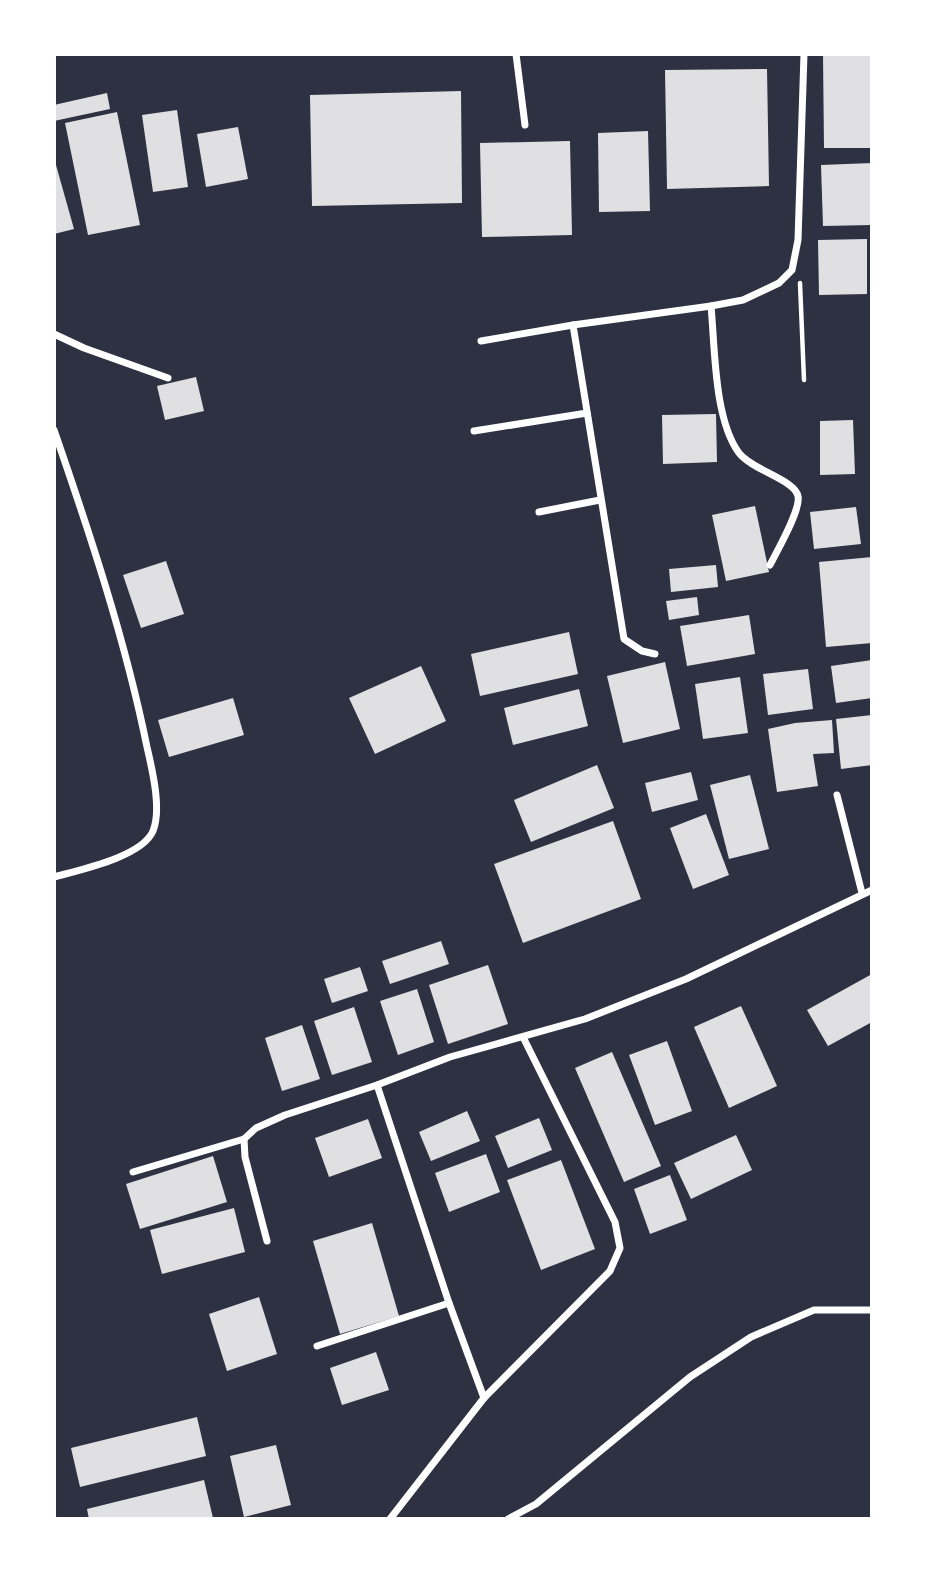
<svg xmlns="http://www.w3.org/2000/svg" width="926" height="1573" font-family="'Noto Serif',serif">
<rect width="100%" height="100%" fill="#2d3142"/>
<g fill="#e0e0e3">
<path d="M823,54H872V148H824Z"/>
<path d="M767,69L769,186L667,189L665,70Z"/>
<path d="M461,91L462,203L312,206L310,95Z"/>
<path d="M107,93L110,109L54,121V105Z"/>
<path d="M177,110L188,187L153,192L142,115Z"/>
<path d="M117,112L140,225L88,235L65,123Z"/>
<path d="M238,127L248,179L206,187L197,134Z"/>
<path d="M648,131L650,211L599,212L598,133Z"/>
<path d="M570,141L572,235L482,237L480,143Z"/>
<path d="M54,158L74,229L54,234Z"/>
<path d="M872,163V225L823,226L821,165Z"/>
<path d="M867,239V294L819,295L818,240Z"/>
<path d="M196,377L204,411L165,420L157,386Z"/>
<path d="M716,414L717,462L663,464L662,415Z"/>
<path d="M853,420L855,474L820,475V421Z"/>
<path d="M755,506L769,572L726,581L712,515Z"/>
<path d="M856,507L861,544L814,549L810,512Z"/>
<path d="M872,557V643L826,647L819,562Z"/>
<path d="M166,561L184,614L141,628L123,575Z"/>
<path d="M716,565L718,587L671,592L669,569Z"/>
<path d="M697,597L699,615L669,620L666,601Z"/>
<path d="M749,615L755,654L687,666L680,626Z"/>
<path d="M569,632L578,674L480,696L471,654Z"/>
<path d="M872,660V698L836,703L831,666Z"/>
<path d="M665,662L680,729L623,743L607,676Z"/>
<path d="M421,666L446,721L375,754L349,698Z"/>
<path d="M808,669L813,709L768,715L763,674Z"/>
<path d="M740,677L748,733L703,739L695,684Z"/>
<path d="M579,689L588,726L513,745L504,708Z"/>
<path d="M233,698L244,735L169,757L158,720Z"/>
<path d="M872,715V765L841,769L836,719Z"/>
<path d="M832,720L834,753L813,754L818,786L777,792L768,729L795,723Z"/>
<path d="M597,765L614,808L531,842L514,800Z"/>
<path d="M691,772L698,800L652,812L645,783Z"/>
<path d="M750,775L769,849L729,859L710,785Z"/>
<path d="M706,814L729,875L693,889L670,828Z"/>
<path d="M613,821L641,899L523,943L494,864Z"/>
<path d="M441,941L449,964L390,984L382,961Z"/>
<path d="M488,965L508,1024L448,1044L429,985Z"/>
<path d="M360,967L368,991L332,1003L324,979Z"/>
<path d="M872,974V1022L828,1046L807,1010Z"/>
<path d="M417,989L434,1042L398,1055L380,1001Z"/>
<path d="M741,1006L777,1086L729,1108L694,1027Z"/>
<path d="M354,1007L372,1062L332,1075L314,1021Z"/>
<path d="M302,1025L320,1079L282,1091L265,1038Z"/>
<path d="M667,1041L692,1111L655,1125L629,1055Z"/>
<path d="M612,1052L661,1166L624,1182L575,1068Z"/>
<path d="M467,1111L480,1141L431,1161L419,1132Z"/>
<path d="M539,1118L552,1150L508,1168L495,1136Z"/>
<path d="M368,1119L382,1158L329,1177L315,1138Z"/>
<path d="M736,1135L752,1170L691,1199L674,1163Z"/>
<path d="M486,1154L500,1192L449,1212L435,1173Z"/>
<path d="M213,1156L227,1202L140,1229L126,1184Z"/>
<path d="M561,1160L595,1249L541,1270L507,1180Z"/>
<path d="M670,1175L687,1220L650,1234L634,1189Z"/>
<path d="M234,1208L245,1252L162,1274L150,1230Z"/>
<path d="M372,1223L399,1316L340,1334L313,1241Z"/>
<path d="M259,1297L277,1354L227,1371L209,1314Z"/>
<path d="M376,1352L389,1390L342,1405L330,1368Z"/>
<path d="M197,1417L206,1456L80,1487L71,1448Z"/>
<path d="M276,1445L291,1505L244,1517L230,1456Z"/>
<path d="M204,1480L213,1518L89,1519L87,1509Z"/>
</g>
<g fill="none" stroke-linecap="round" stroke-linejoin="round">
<path stroke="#fff" stroke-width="4.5" d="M800,283L804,380"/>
<g stroke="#fff" stroke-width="7">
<path d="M516,54L525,125"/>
<path d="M711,306C715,348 714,419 739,453C752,470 795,480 798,496C801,510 777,551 770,565"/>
<path d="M54,334L84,348L168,378"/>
<path d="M481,341L573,325"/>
<path d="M54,430C90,534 125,639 147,747C152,769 162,809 153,831C142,857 79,870 54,877"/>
<path d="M474,431L587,413"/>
<path d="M539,512L600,500"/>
<path d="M655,654L642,651L624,639L573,325L711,306L743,300L779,283L792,270L798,240L804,54"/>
<path d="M837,795L862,893"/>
<path d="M377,1085L449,1303L484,1398"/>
<path d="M133,1172L244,1139"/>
<path d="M267,1241L245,1157L244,1139L256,1128L285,1115L377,1085L450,1057L585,1019L686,979L872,890"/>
<path d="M317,1346L449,1303"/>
<path d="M390,1519L484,1398L610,1271L620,1248L615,1222L523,1037"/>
<path d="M508,1519L536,1504L690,1377L751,1337L814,1310H872"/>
</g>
</g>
<rect width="926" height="1573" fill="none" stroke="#ffffff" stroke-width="112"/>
</svg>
